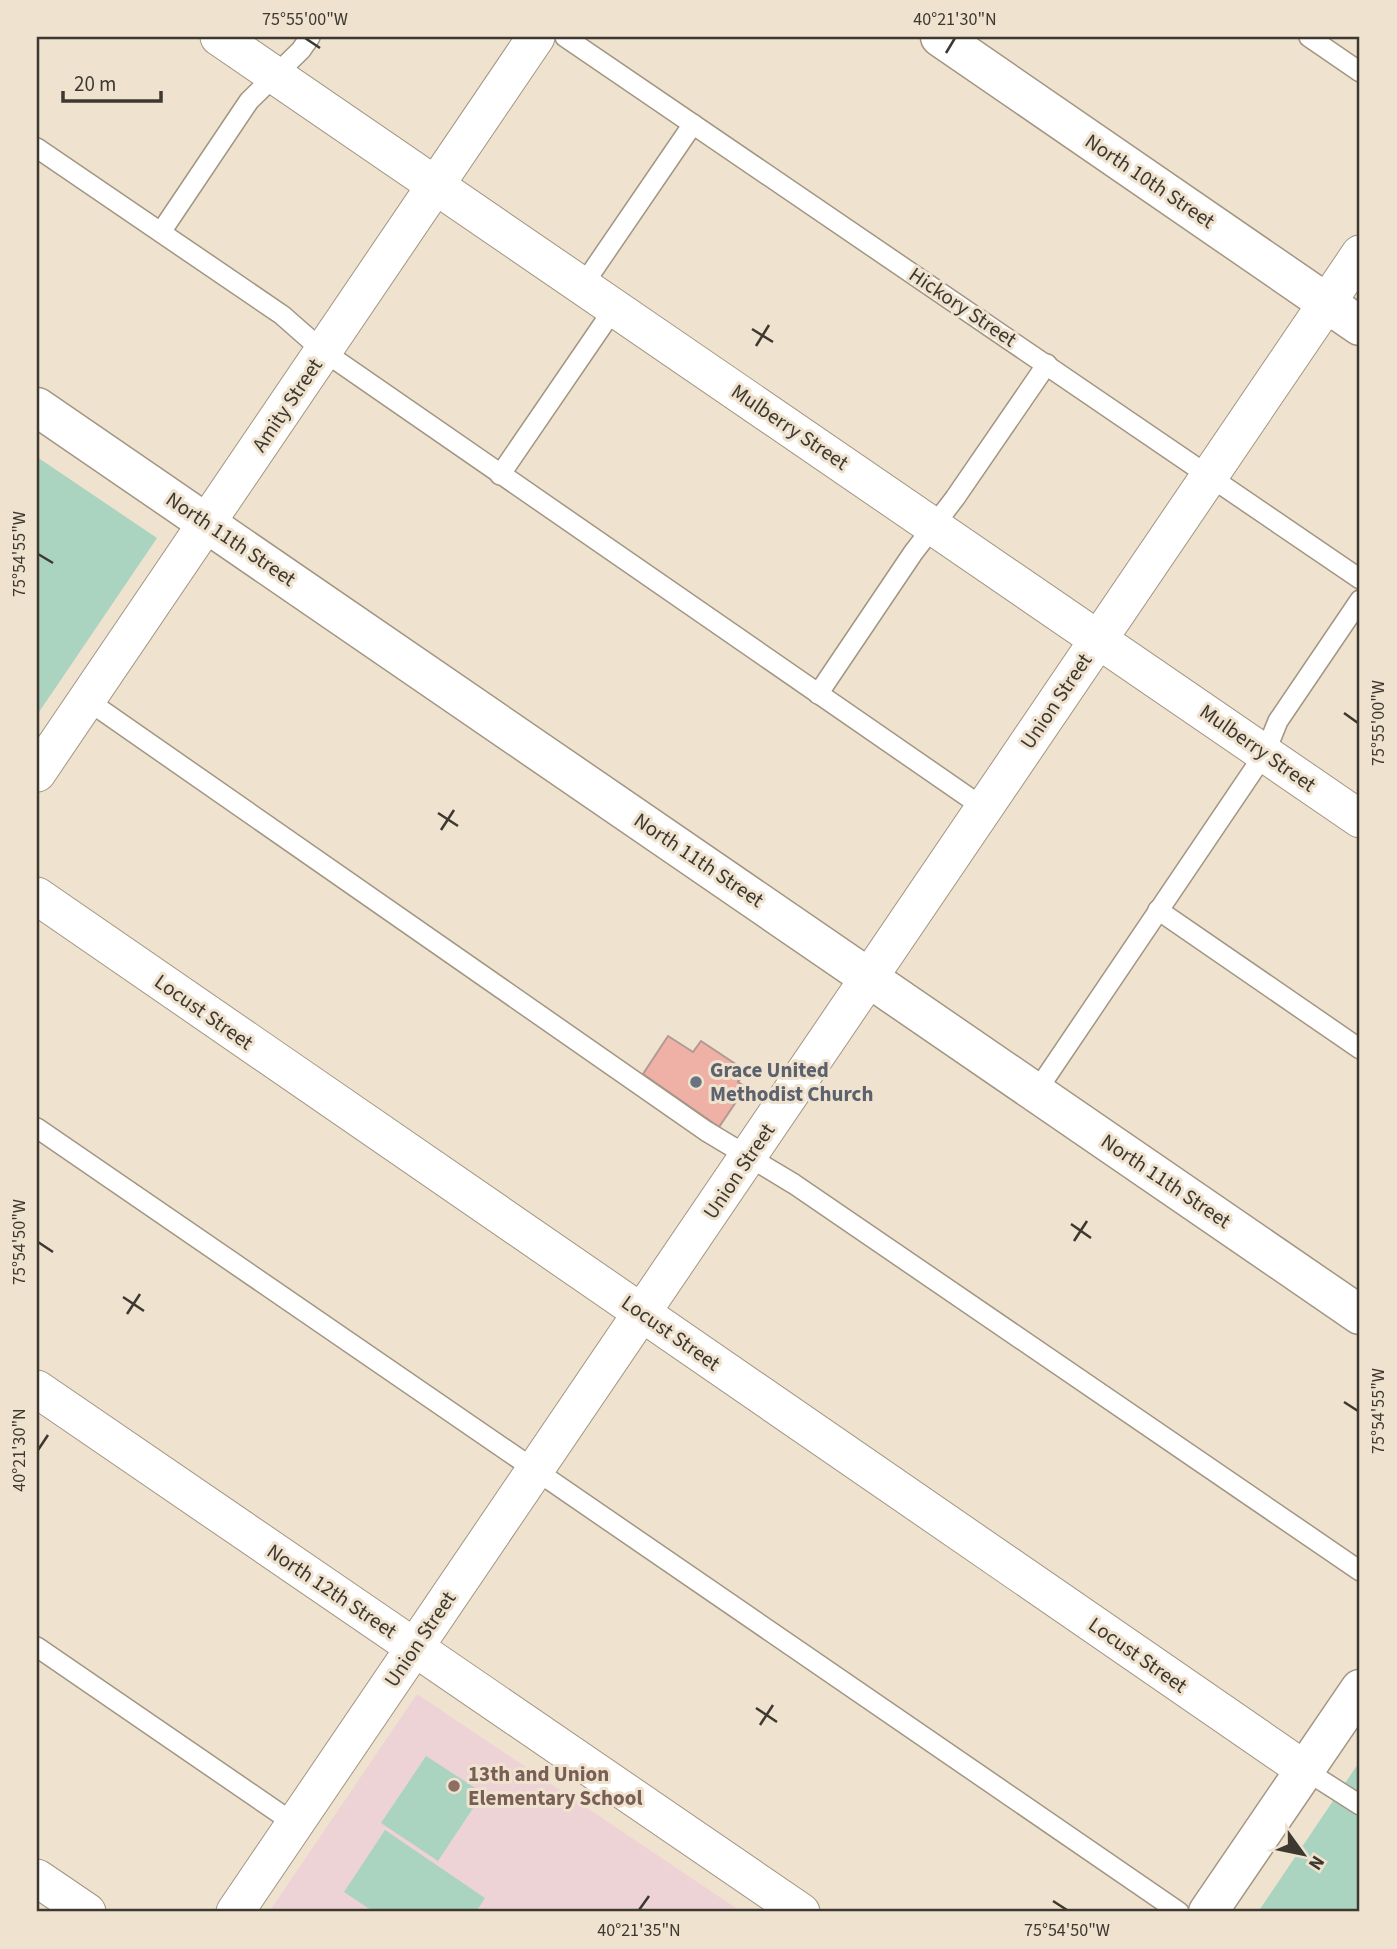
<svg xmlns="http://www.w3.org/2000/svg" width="1397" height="1949" font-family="'Source Sans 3',sans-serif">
<rect width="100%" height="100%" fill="#efe2ce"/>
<path fill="#edd3d5" d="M417,1694L742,1912H269Z"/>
<g fill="#abd4c0">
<path d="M37,457L157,538L37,715Z"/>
<path d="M426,1756L483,1793L438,1861L381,1823Z"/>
<path d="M1360,1761V1912H1258Z"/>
<path d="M385,1830L485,1898L476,1912H374L344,1892Z"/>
</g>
<path fill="#efb0a5" stroke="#b29994" stroke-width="2" d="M668,1036L693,1052L701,1041L746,1071L738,1082L746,1087L719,1127L643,1074Z"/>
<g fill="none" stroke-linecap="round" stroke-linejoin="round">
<g stroke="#a29683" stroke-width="22">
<g id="lane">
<path d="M565,37L1360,579"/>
<path d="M1309,37L1360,72"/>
<path d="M37,148L282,315L323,351L984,808"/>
<path d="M161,232L249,101L301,50L310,37"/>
<path d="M583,285L693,124"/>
<path d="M500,475L615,307"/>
<path d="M818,694L913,553L955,498L1047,364"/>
<path d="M87,700L706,1131L794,1184L1360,1571"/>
<path d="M1158,910L1360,1049"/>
<path d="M1036,1092L1265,753L1278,721L1360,600"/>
<path d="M37,1128L1179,1912"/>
<path d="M37,1647L295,1824"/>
<path d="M1305,1770L1360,1805"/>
</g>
</g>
<g stroke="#a29683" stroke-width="39">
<g id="street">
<path d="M219,37L1360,819"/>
<path d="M37,773L536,37"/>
<path d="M37,896L1305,1770"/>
<path d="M37,1389L801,1912"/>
<path d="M37,1878L87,1912"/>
<path d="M235,1912L1360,254"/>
</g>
</g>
<g stroke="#a29683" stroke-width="41">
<g id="secondary">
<path d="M940,37L1360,326"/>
<path d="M37,407L1360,1315"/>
<path d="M1208,1912L1360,1689"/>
</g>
</g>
<use href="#lane" stroke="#fff" stroke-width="19"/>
<use href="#street" stroke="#fff" stroke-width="37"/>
<use href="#secondary" stroke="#fff" stroke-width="38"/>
</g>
<path fill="none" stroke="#3d3830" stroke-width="2.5" d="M305,38L320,48M946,53L955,38M752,329L773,342M756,346L769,325M38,554L53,563M1344,713L1358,723M438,813L458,826M441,830L454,810M1071,1224L1091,1238M1074,1241L1087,1221M38,1242L53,1252M123,1297L144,1311M127,1314L140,1294M1344,1402L1358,1411M38,1450L48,1435M756,1708L777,1722M760,1725L773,1705M1053,1901L1067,1910M639,1910L649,1896"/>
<circle fill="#6b7280" stroke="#efe2ce" stroke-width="2.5" cx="696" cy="1082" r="7"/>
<circle fill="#8d6e63" stroke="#efe2ce" stroke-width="2.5" cx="454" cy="1786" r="7"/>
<g text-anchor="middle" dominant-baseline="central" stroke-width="6" stroke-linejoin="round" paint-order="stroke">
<g font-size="21" fill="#3d3830" stroke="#efe2ce">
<text transform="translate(1150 181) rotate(34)">North 10th Street</text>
<text transform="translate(963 307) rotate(34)">Hickory Street</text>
<text transform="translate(287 405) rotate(-56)">Amity Street</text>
<text transform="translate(790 427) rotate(34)">Mulberry Street</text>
<text transform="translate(231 539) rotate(34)">North 11th Street</text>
<text transform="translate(1056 701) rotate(-56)">Union Street</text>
<text transform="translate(1258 748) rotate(35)">Mulberry Street</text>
<text transform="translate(699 860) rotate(34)">North 11th Street</text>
<text transform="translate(204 1012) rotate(35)">Locust Street</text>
<text transform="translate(739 1171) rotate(-56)">Union Street</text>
<text transform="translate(1166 1181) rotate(34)">North 11th Street</text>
<text transform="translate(671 1333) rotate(35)">Locust Street</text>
<text transform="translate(332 1591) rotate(34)">North 12th Street</text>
<text transform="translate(420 1639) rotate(-56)">Union Street</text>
<text transform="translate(1138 1655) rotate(35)">Locust Street</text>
</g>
<g font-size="21" font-weight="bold" fill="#5b616d" stroke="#efe2ce" text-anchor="start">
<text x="710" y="1070">Grace United<tspan x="710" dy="24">Methodist Church</tspan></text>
</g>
<g font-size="21" font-weight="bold" fill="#785e54" stroke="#efe2ce" text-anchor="start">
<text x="468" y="1774">13th and Union<tspan x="468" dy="24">Elementary School</tspan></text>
</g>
</g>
<rect width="1397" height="1949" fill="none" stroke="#efe2ce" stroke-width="77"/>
<g transform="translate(1303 1854) rotate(123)" stroke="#efe2ce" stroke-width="5" paint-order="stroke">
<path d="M0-5L12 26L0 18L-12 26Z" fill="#3d3830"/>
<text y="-10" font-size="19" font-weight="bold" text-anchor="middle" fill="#3d3830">N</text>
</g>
<path d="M63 91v10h98v-10" fill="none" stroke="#3d3830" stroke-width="3.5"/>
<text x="74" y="91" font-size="21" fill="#3d3830" stroke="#efe2ce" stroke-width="5" paint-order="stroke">20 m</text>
<rect x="38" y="38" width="1320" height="1872" fill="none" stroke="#3d3830" stroke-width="2.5"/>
<g font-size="18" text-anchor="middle" fill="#3d3830">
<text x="305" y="25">75°55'00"W</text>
<text x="955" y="25">40°21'30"N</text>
<text transform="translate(19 554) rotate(-90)" y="6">75°54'55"W</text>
<text transform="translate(1378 723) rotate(-90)" y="6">75°55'00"W</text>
<text transform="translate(19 1242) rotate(-90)" y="6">75°54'50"W</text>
<text transform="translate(1378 1411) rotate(-90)" y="6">75°54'55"W</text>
<text transform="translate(19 1450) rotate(-90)" y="6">40°21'30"N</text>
<text x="639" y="1936">40°21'35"N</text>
<text x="1067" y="1936">75°54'50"W</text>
</g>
</svg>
